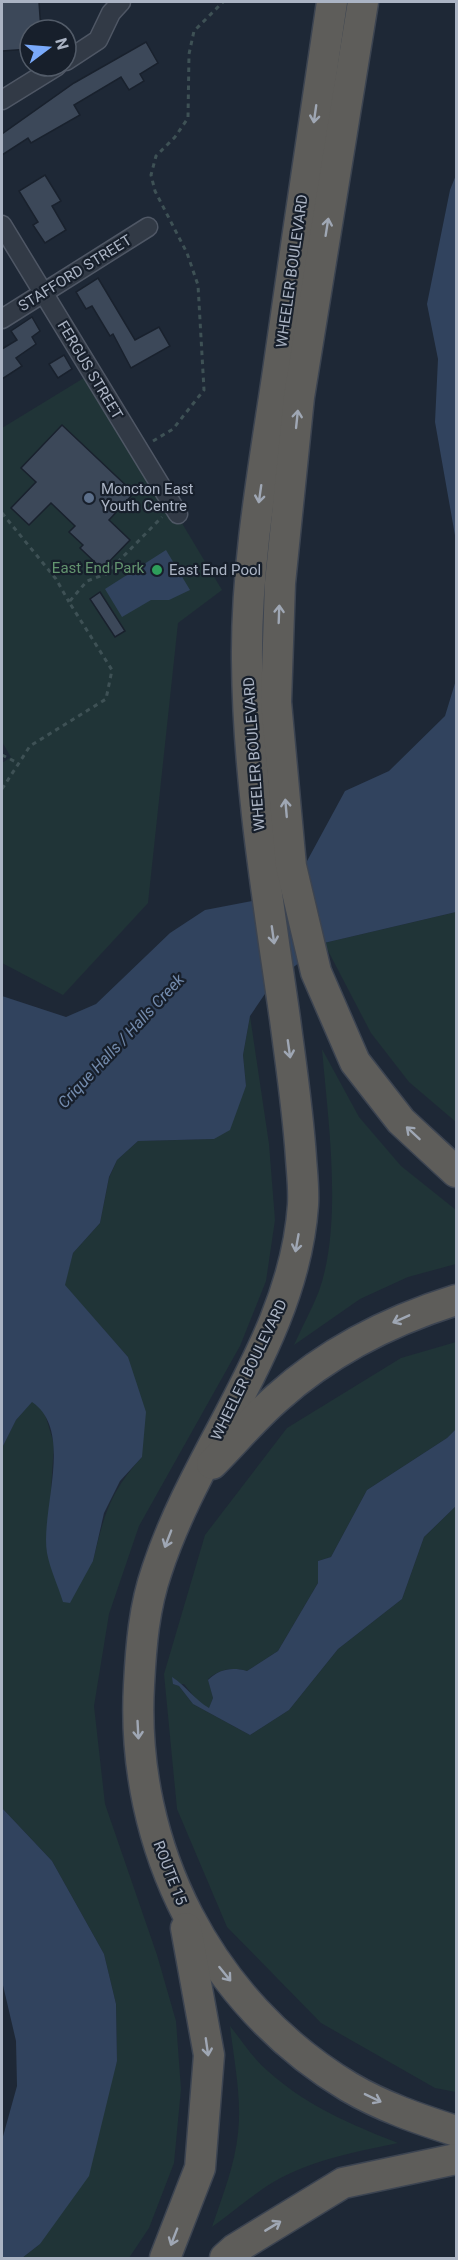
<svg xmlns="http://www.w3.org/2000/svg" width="458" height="2260" font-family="Roboto,sans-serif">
<rect width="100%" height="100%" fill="#1e2836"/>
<g fill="#203437">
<path d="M92,373L222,590L178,623L148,903L63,995L2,963V763L11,757L2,742V428Z"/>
<path d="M456,912V1122L409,1082L371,1033L324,943Z"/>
<path d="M250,1016L269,1144L275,1220L266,1281L240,1346L139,1526L109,1614L94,1706L105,1804L157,1955L176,2021L181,2089L174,2163L149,2228L129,2258H22L40,2244L117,2061L116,2004L104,1954L52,1861L2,1808V1448L16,1420L32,1401L44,1411L54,1444L47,1551L93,1561C104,1515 110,1492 142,1457L128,1357L64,1285L73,1253L100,1223L109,1178L117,1160L138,1141L214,1139L246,1086L243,1055Z"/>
<path d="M322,1049L359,1117L401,1166L456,1210V1264L408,1277L360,1299L294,1345C302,1327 312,1309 319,1291C343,1223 328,1120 322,1049Z"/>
<path d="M456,1342V1429L447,1438L367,1490L331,1557L318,1561V1583L278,1651L247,1671C232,1667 220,1669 208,1679L213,1698L209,1709L199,1703L184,1684H173L179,1686L193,1704L250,1735L289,1710L338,1649L402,1599L424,1537L456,1506V2092L435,2088L321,2023L227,1927L177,1809L164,1674L205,1535L287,1428L401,1358Z"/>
<path d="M230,2026C242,2041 254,2060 269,2072C307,2106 352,2125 398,2143C354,2152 306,2161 267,2186C248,2199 230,2214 212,2227C222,2197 235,2165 238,2133C242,2098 234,2061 230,2026Z"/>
</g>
<g fill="#31435e">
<path d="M456,175V541L435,422L438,359L427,304L450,190Z"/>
<path d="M166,550L190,590L169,600H151L122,617L105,589Z"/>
<path d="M456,680V912L324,943L271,985L250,1016L243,1055L246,1086L230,1130L214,1139L138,1141L117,1160L109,1177L100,1223L73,1253L65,1285L128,1357L146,1412L142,1457L120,1481L104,1513L93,1561L70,1603L63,1602C58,1586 50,1569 47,1553C40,1510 75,1431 32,1402L16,1420L2,1448V996L66,1017L96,1004L170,933L205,910L279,896L300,874L345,791L389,771L445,716Z"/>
<path d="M456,1429V1506L424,1537L402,1599L338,1649L289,1710L250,1735L193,1704L179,1686L173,1684L172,1677C186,1686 195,1700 209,1708L213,1698L208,1680C220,1669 231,1667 247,1671L278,1651L318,1583V1561L331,1557L367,1490L447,1438Z"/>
<path d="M2,1808L52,1861L104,1954L116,2004L117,2061L89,2176L40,2244L22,2258H2V2140L17,2086L16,2041L2,1981Z"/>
</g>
<g fill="#3c4859" stroke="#19212d" stroke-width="1.5">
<path d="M2,2H39L41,30H30V49L2,51Z"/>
<path d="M146,42L158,63L140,74L144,81L129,90L121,77L74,105L80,115L31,143L28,138L2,155V134L74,83Z"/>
<path d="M45,175L61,201L52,206L66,230L45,243L33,225L38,222L19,191Z"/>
<path d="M98,278L135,340L159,327L170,346L131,368L113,334L110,336L92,306L86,309L76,292Z"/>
<path d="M32,317L40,331L32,337L36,344L16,358L22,366L2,379V349L17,340L11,331Z"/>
<path d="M64,355L72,369L58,378L49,364Z"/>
<path d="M62,425L134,493L109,520L130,540L102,569L80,548L83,545L69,532L75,526L51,503L29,525L11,508L36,482L21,468Z"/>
<path d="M100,592L125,631L115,637L90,599Z"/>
</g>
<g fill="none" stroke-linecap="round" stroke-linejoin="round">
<g stroke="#4f5765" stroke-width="21">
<g id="minor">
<path d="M66,61L98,40L111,13L121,2"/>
<path d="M2,100L57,66"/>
<path d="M2,225L178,514"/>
<path d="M2,319L148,227"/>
</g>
</g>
<g stroke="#3c4451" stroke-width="33">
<g id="trunk">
<path d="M332,2C313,124 296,248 278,371C264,466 246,563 247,660C248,781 268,900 285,1019C291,1065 298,1111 301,1158C302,1173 304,1189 303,1205C294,1339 198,1445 157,1570C144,1607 141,1646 139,1685C130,1847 209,2003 349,2087C383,2107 419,2119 456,2131"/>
<path d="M363,2L299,397L280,583L276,702L291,866L316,972L355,1062L401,1121L456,1172"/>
<path d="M212,1464C234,1442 254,1418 277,1398C329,1351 389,1321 456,1300"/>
<path d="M165,2258L200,2168L209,2055L186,1928"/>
<path d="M225,2258L235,2249L343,2183L456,2159"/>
</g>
</g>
<g stroke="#3e5155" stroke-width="3" stroke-dasharray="4.5 4.5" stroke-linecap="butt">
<path d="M153,441L173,429L204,390L198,285L187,253L155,191L151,175L156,156L175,137L188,118L189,54L194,31L223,2"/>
<path d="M2,513L56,579L69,602"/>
<path d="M2,755L18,763"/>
<path d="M2,789L30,746L106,699L112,670L69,602L87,581L106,574L162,517"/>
</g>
<use href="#minor" stroke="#323a46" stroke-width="18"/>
<use href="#trunk" stroke="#5e5d5a" stroke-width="30"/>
</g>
<defs><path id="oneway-shaft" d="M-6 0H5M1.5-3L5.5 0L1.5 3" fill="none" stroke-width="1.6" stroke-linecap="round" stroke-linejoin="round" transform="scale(1.5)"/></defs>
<g stroke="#9fa7b4">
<use href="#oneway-shaft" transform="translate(315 114) rotate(98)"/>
<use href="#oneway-shaft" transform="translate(327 227) rotate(-81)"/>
<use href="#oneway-shaft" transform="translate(297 419) rotate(-84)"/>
<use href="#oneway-shaft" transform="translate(260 494) rotate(98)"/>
<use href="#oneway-shaft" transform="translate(279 614) rotate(-88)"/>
<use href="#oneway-shaft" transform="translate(286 808) rotate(-95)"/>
<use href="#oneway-shaft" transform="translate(273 935) rotate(82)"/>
<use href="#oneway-shaft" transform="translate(289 1049) rotate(82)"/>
<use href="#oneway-shaft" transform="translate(413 1133) rotate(-137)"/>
<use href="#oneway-shaft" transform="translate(297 1243) rotate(100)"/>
<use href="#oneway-shaft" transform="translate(401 1319) rotate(156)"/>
<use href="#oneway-shaft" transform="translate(168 1539) rotate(111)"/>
<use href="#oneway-shaft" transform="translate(138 1730) rotate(87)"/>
<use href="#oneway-shaft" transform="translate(225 1974) rotate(51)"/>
<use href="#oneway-shaft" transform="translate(207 2047) rotate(82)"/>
<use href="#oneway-shaft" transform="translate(373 2098) rotate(26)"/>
<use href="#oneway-shaft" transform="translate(273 2226) rotate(-31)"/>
<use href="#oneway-shaft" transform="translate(174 2237) rotate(111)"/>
</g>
<circle fill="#5c6f8a" stroke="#171f2b" stroke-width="2" cx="89" cy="498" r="6"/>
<circle fill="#2e9e5b" stroke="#171f2b" stroke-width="2" cx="157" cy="570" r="6"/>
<g text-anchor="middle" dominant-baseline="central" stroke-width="4.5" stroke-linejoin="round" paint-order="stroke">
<g font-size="15" fill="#abb4c4" stroke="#171f2b">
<text transform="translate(292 271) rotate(-82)">WHEELER BOULEVARD</text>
<text transform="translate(75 273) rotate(-32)">STAFFORD STREET</text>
<text transform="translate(90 370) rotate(59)">FERGUS STREET</text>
<text transform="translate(254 754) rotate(-94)">WHEELER BOULEVARD</text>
<text transform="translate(249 1370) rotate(-64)">WHEELER BOULEVARD</text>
<text transform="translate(170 1873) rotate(69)">ROUTE 15</text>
</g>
<g font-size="15" fill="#abb4c4" stroke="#171f2b" text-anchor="start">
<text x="101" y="489">Moncton East<tspan x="101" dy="17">Youth Centre</tspan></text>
<text x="169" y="570">East End Pool</text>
</g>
<g font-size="15" fill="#63946f" stroke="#171f2b">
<text x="98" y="568">East End Park</text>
</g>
<g font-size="16" font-style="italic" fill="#738bad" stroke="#171f2b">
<text transform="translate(121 1041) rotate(-47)">Crique Halls / Halls Creek</text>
</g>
</g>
<rect width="458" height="2260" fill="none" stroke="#abb4c4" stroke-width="6"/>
<g transform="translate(48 48) rotate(74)"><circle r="28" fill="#171f2b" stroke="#525b68" stroke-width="1.5"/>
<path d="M0-4.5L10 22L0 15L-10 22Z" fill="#7aaafb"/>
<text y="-9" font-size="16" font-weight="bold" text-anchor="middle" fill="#abb4c4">N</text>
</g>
</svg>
